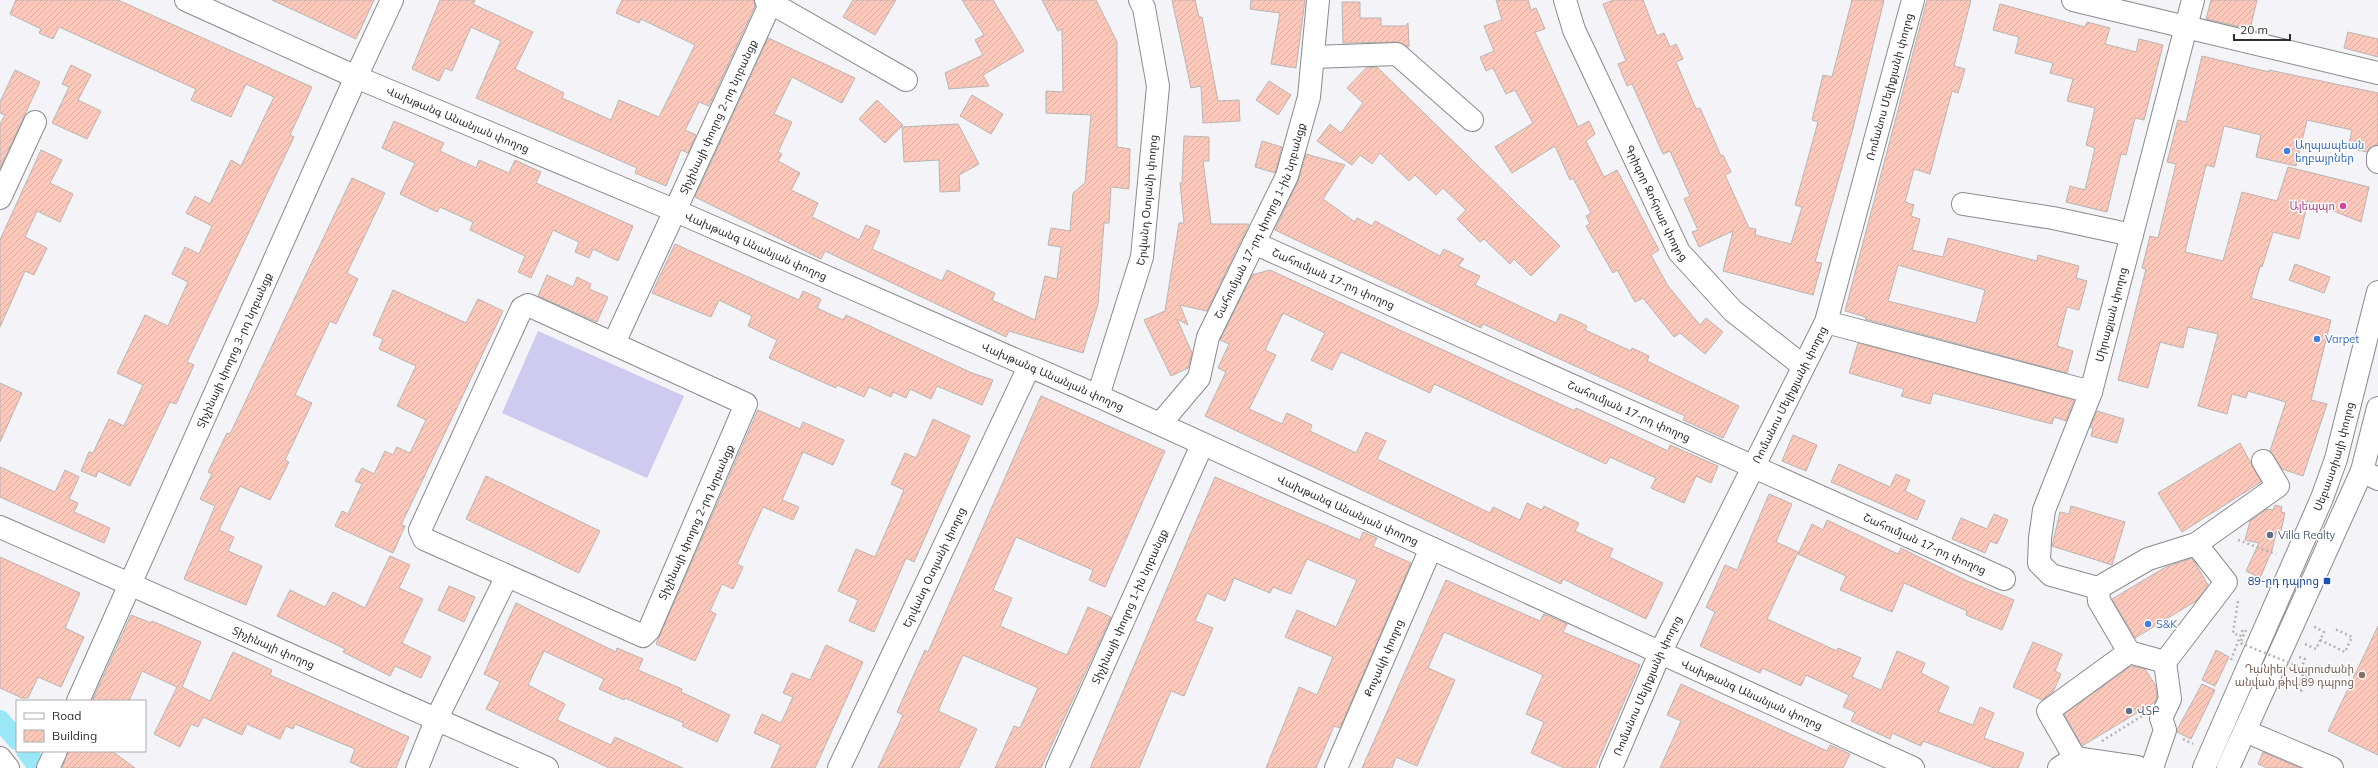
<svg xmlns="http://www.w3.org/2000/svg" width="2378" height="768" font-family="Mulish,'Noto Sans Armenian',sans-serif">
<defs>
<pattern id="building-hatch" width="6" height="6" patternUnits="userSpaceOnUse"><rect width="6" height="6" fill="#fec9ba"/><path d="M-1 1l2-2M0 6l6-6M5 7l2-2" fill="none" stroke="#daada0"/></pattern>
</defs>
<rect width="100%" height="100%" fill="#f4f4f8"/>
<path fill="#cecaf0" d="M538,331L684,396L647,478L502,413Z"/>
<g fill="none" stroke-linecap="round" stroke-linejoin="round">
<g stroke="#9ae8f7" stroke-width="20">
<path d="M0,720L17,740"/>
<path d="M26,751L39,768"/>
</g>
</g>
<g fill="url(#building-hatch)" stroke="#b9b4b3" fill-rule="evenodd">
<path d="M16,0H118L312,87L290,135L294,137L187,362L194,365L176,404L170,402L130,486L98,471L96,477L81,471L89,452L93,453L109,419L124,426L143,385L117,373L145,315L168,326L188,282L172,274L185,247L199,254L212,226L186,213L195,196L210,204L231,160L241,166L274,97L246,84L231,117L191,100L196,89L59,27L53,39L39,33L41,29L10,14Z"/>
<path d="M272,0H374L356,39Z"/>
<path d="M440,0H475L473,4L533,32L515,69L564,93L562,98L611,120L619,100L659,117L695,45L641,19L639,23L616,13L622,0H754L755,6L709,106L699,102L685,130L696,135L688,153L681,150L666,186L635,173L637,168L476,98L501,41L471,27L452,71L445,68L439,81L412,69Z"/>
<path d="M853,0H896L875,35L843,17Z"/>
<path d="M962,0H993L1024,51L983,75L989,86L949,89L945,73L983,55L975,40L984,35Z"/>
<path d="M1042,0H1096L1117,42V147L1130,149L1129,189L1111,187L1109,223H1104L1098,304L1083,353L1009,331L1006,337L825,251L821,259L695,197L768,38L855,78L842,103L792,77L774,114L792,122L778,152L782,154L778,161L800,173L791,190L818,203L812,217L859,240L866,225L880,231L872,249L942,281L947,270L995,293L992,300L1035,320L1045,276L1057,279L1061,247L1048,245L1051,228L1070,231L1073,193L1085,183L1091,115L1046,113V91L1063,92L1062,29L1058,31Z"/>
<path d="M1172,0H1195L1199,17H1202L1218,101L1239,100L1240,121L1203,123L1201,86L1191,88Z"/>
<path d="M1251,0H1305L1296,68L1271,64L1280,13L1250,9Z"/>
<path d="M1496,0H1528L1531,10L1536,8L1545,29L1535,32L1578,127L1589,121L1595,134L1586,141L1604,177L1617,170L1659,250L1651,255L1668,286L1700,325L1706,318L1723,332L1705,354L1680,333L1674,337L1643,298L1635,302L1617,270L1613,273L1586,226L1590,224L1586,216L1591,213L1573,178L1570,180L1555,146L1512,173L1495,147L1533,123L1515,90L1506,94L1493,68L1486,71L1480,57L1494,51L1484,26L1502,20Z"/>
<path d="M1614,0H1643L1657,36L1664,33L1670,47L1676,44L1683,59L1676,62L1696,109L1700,108L1721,156L1723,155L1731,172L1725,175L1749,228L1756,229L1755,235L1791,244L1802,207L1795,205L1818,122L1812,120L1823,75L1832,77L1852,0H1884L1852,132L1815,262L1822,263L1813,295L1723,271L1733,231L1699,247L1692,232L1698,230L1684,199L1690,196L1670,151L1663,154L1632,84L1627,86L1618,64L1626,61L1603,4Z"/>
<path d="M1927,0H1971L1954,66L1965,69L1958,93L1952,91L1930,174L1914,169L1905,202L1914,205L1911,216L1920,219L1912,250L1943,257L1948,238L2037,261L2038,255L2079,266L2076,278L2087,281L2079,310L2067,307L2057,346L2073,351L2067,373L1865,319L1866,317L1845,311ZM1898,265L1985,290L1976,323L1888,301Z"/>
<path d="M2211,0H2257L2250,29L2206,19Z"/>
<path d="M1342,2H1360V18H1381V26H1405L1408,23L1409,47L1397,42L1343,43Z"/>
<path d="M2000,4L2085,27L2087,22L2110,28L2105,44L2136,52L2139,39L2163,45L2144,120L2135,118L2126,155L2121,154L2107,212L2066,202L2070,186L2085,190L2095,148L2086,145L2095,108L2067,101L2073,79L2050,73L2053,63L2015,53L2019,37L1993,30Z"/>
<path d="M2348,32L2378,39V57L2344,48Z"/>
<path d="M2202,56L2269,72V70L2378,93V145L2371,146L2367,152L2348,148L2352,130L2307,120L2296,166L2256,157L2261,135L2224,126L2214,167L2206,165L2185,252L2223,261L2242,192L2277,201L2288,167L2369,187L2361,222L2308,201L2299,239L2273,232L2262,267L2260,266L2251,298L2331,320L2311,400L2327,404L2303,476L2282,469L2270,451L2286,402L2248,391L2246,398L2232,394L2227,414L2198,406L2218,334L2188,327L2183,348L2160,342L2148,388L2118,380L2146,269L2142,268L2150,236L2158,238L2176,164L2167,162L2178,120L2186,122Z"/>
<path d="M71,65L91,75L78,100L101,111L87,139L52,123L69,87L62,84Z"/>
<path d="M1377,67L1560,246L1531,276L1514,259L1510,264L1484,239L1480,242L1457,219L1466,210L1443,188L1436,195L1415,175L1409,181L1380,153L1372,164L1360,155L1352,165L1317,141L1330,124L1341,133L1363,103L1347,88L1366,68Z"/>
<path d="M15,70L40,82L0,168V124L5,115L0,113V102Z"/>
<path d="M1269,81L1291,95L1278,115L1256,100Z"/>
<path d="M972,95L1003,114L991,134L960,116Z"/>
<path d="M877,100L903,125L885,143L859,119Z"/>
<path d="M394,121L444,143L440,151L476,168L479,160L509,173L515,160L541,172L536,183L633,226L618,261L593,249L589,258L575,252L579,242L553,230L531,278L518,272L525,256L470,230L473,222L440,207L437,212L400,194L415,163L382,148Z"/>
<path d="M958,124L979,164L959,175L960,191L940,192L939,160L904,162L902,127Z"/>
<path d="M1184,136L1209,137V161H1203L1211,224H1249L1207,311L1180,305L1188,325L1177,319L1192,353L1188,368L1171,376L1144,320L1165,311L1179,223H1184L1180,183H1182Z"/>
<path d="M1262,141L1282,147L1275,173L1255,167Z"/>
<path d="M41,150L62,160L50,183L73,194L60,222L37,211L25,237L47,248L34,275L25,271L0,327V240Z"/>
<path d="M1306,154L1345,165L1323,199L1355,222L1357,218L1372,226L1375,221L1440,256L1444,249L1464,259L1458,266L1480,276L1475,285L1556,323L1560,314L1575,320L1587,326L1585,330L1631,351L1632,348L1649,356L1647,361L1739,406L1723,438L1683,420L1685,416L1483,324L1481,328L1275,230L1298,181Z"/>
<path d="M352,178L385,193L347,273L358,279L336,324L330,321L295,395L312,403L285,460L289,462L270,500L240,486L219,530L234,537L228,551L262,566L246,605L184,579L215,506L200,499L212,474L208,472L227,433L230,434Z"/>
<path d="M675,244L799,300L803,291L821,299L817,308L843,320L846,315L972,373L993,380L982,405L937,386L931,399L910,389L906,398L893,392L891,397L869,387L864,397L837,385L836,388L769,358L777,340L748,326L752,316L719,300L711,317L652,293Z"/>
<path d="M2295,264L2330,277L2324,293L2289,280Z"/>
<path d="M1270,270L1575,411L1576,408L1668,451L1670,445L1718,466L1711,483L1696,476L1684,503L1651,488L1656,478L1610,457L1606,464L1434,384L1430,393L1341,352L1332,370L1311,360L1325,333L1283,313L1265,350L1276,355L1249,409L1282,424L1287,413L1312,425L1310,431L1356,453L1366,432L1386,441L1377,459L1490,513L1493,507L1520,520L1527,503L1542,510L1544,506L1579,523L1575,531L1613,549L1609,557L1663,583L1646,619L1563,579L1561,584L1205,416L1226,372L1218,368L1229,344L1220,340L1252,275Z"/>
<path d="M547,275L573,287L577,277L591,284L589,289L608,297L597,322L538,296Z"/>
<path d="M393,290L466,323L478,299L503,311L401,525L405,526L393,553L335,526L342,511L348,514L362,484L355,481L362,468L374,474L385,451L393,455L397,447L410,453L426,420L397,406L416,366L379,349L383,339L373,335Z"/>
<path d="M1858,343L2074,400L2066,421L2054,417L2052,424L1933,393L1930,404L1901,396L1904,389L1849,373Z"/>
<path d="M0,383L22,393L0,442Z"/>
<path d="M1041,396L1165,451L1105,587L1089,580L1093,570L1016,537L993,590L1012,598L1000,626L1067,655L1088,607L1111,617L1041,768H995L1014,726L1020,728L1038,688L963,655L938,711L977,729L959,768H878L903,715L897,712L925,650L928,652Z"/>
<path d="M758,410L800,429L803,422L844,440L833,465L803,452L782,500L799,507L793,520L763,507L737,564L743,567L733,589L722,584L710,611L716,614L695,661L656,644Z"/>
<path d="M2097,411L2124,419L2117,443L2091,436L2093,428L2090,427Z"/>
<path d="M933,419L970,436L914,562L906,558L874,632L849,621L858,600L838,591L856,549L875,557L904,490L891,484L905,453L916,458Z"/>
<path d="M1793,435L1817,445L1806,471L1782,461Z"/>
<path d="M2240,443L2261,482L2182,532L2158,493Z"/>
<path d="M1839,464L1890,487L1896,474L1910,480L1905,491L1925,501L1917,520L1831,482Z"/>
<path d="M0,467L55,492L65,470L79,477L69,499L78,503L74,512L110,528L104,543L0,497Z"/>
<path d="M486,476L600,531L579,573L466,519Z"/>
<path d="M1215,477L1360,540L1363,532L1377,538L1373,546L1411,563L1340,728L1334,726L1316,768H1266L1299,687L1317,695L1333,657L1285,637L1297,610L1336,627L1357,580L1307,559L1291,594L1273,587L1270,593L1234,578L1225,601L1207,593L1195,621L1213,628L1184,696L1171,691L1139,768H1090Z"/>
<path d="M1769,494L1792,504L1776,542L1798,552L1767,619L1837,651L1838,648L1861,658L1852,677L1881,690L1897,651L1925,663L1921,673L1949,687L1938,712L1973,725L1980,707L1994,713L1984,738L2024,753L2018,768H1994L1923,741L1921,746L1892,733L1890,739L1851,721L1855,712L1843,707L1849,695L1806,675L1801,686L1762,668L1760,673L1700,646L1715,612L1706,607L1715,588L1725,565L1737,570Z"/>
<path d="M2275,505L2282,507L2281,512L2285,513L2281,531L2277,530L2272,550L2260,578L2246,571L2259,543L2245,540L2250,521L2267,509L2273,510Z"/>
<path d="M2071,506L2125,522L2112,565L2052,546L2060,512L2069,514Z"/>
<path d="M1994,514L2008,520L1997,544L1990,541L1985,553L1952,539L1961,518L1987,529Z"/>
<path d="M1827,520L1898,554L1901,548L1965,580L2014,600L2002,630L1966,615L1967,611L1904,583L1892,612L1840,590L1846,576L1798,554L1812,524L1823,530Z"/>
<path d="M390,556L410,565L399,588L423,599L402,643L431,657L421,678L395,666L390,676L343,652L345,649L277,616L290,590L325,607L333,592L365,608Z"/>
<path d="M0,557L80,593L65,628L84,637L61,687L38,677L28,698H22L0,688Z"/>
<path d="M2192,558L2208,585L2196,601L2135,638L2112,599L2166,567Z"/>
<path d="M1446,580L1540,621L1544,614L1567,624L1563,632L1640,665L1595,768H1564L1531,753L1544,722L1526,714L1543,675L1444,632L1428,668L1455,680L1417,766L1396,757L1392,768H1362Z"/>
<path d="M449,586L475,597L464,622L438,610Z"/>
<path d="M516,603L616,652L617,648L643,659L638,670L682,689L681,692L730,715L717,742L682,726L684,723L625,698L624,700L599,689L604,679L544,651L528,685L565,704L557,720L611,745L615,737L683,768H609L486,709L500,682L484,674Z"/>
<path d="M131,615L151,623L152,621L201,642L182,687L210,701L233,652L272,670L270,675L409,737L396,768H363L350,762L355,749L295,724L293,729L286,726L280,739L247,724L242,735L203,717L198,727L191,724L180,747L154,734L177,687L142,671L129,701H92Z"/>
<path d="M2378,626V755L2328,731Z"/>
<path d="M2033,642L2062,654L2055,671L2061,674L2053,692L2042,700L2013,687Z"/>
<path d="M826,645L863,662L815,768H771L781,745L754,733L762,714L781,723L793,697L783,693L792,673L810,680Z"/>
<path d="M2216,650L2229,657L2215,686L2202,680Z"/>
<path d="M2131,666L2145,669L2156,686L2157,697L2155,702L2082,746L2064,714Z"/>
<path d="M1681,684L1827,751L1830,745L1850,754L1843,768H1660L1681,721L1667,715Z"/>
<path d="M2202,684L2215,690L2191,739L2177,732V730Z"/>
<path d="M68,751H112L135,768H62Z"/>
<path d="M2263,752L2300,768H2267L2258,764Z"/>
</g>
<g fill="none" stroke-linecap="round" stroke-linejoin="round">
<g stroke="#8b8b8f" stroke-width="24">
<g id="minor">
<path id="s1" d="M186,0L356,77L676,211L1098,396L1913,768"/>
<path d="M766,0L906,80"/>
<path id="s2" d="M1565,0L1574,30L1679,252L1733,311L1803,366"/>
<path d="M2073,0L2378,73"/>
<path d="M1313,57L1397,54L1472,120"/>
<path d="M2378,157V162"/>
<path d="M0,198L35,122"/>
<path d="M1963,204L2053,218L2132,235"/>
<path id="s3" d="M1254,243L2004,579"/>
<path d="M528,305L746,404L649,630L643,636L424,539L420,530L522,308Z"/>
<path d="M1826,322L2091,392"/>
<path id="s4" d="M614,343L772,0"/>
<path id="s5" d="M1098,396L1142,257L1158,86L1144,8L1140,0"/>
<path id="s6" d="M1160,424L1199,378L1208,337L1287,176L1309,97L1318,0"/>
<path d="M2362,471L2378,479"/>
<path id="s7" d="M2098,588L2051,575L2039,563L2040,538L2044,510L2091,392L2193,0"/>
<path d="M2165,662L2129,652L2099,601L2098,588L2148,559L2196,544"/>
<path id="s8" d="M78,701L356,77L392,0"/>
<path d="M2245,731L2332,768"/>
<path d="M0,758L8,768"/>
<path d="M2075,758L2048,711L2129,652"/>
<path d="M48,768L56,751"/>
<path d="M417,768L437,718L507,576"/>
<path id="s9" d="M839,768L1029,367"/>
<path id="s10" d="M1057,768L1202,445"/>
<path id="s11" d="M1336,768L1431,548"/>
<path id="s12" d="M1611,768L1660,653L1826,322L1913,0"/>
<path d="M2059,768L2075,758L2137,767"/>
<path d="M2152,768L2165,730L2161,718L2170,699L2165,662L2226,582L2196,544L2278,486L2263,461"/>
</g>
</g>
<g stroke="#8b8b8f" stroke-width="24">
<g id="major">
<path id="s13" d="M0,527L547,768"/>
<path id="s14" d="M2204,768L2322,498L2336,459L2378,292"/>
<path d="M2228,768L2362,471L2378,408"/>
</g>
</g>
<g stroke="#b3b3b6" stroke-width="2.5" stroke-dasharray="2 3" stroke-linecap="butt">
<path d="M2238,540L2276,554"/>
<path d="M2238,601L2233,633L2240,636"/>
<path d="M2320,640L2345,652L2352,637L2335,629"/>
<path d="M2305,644L2316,649L2324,632L2313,626"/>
<path d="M2299,657L2305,659L2299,673L2307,676"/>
<path d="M2183,739L2193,744"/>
<path d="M2102,741L2142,716"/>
</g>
<use href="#minor" stroke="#fff" stroke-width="22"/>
<use href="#major" stroke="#fff" stroke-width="22"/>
<g stroke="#b3b3b6" stroke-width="2.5" stroke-dasharray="2 3" stroke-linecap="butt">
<path d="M2246,630L2240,643L2305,669L2297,689L2301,691L2307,676"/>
<path d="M2231,660L2243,629"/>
</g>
</g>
<g fill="#3f7fe0" stroke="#fff" stroke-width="1.5">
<circle cx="2287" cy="151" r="4"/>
<circle cx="2317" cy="339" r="4"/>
<circle cx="2148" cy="624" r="4"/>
</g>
<circle fill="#d1479c" stroke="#fff" stroke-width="1.5" cx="2343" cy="206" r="4"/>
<g fill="#5c6f8a" stroke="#fff" stroke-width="1.5">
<circle cx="2270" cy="535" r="4"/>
<circle cx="2129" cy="711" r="4"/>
</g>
<rect fill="#1a4fb4" stroke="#fff" stroke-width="1.5" x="2323" y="577" width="8" height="8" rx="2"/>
<circle fill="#8d6e63" stroke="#fff" stroke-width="1.5" cx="2362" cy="675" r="4"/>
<g text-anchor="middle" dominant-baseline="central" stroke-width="3" stroke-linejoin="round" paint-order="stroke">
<g font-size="11" fill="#2e2e2f" stroke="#fff">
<text stroke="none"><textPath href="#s12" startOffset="739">Ռոմանոս Մելիքյանի փողոց</textPath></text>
<text stroke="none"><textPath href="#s4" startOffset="249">Տիչինայի փողոց 2-րդ նրբանցք</textPath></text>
<text stroke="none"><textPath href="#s1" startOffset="297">Վախթանգ Անանյան փողոց</textPath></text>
<text stroke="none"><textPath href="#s5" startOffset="203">Երվանդ Օտյանի փողոց</textPath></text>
<text stroke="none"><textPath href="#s2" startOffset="223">Գրիգոր Զոհրաբ փողոց</textPath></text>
<text stroke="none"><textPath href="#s6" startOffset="230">Շահումյան 17-րդ փողոց 1-ին նրբանցք</textPath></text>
<text stroke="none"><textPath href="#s1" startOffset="621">Վախթանգ Անանյան փողոց</textPath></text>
<text stroke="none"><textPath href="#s3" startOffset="87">Շահումյան 17-րդ փողոց</textPath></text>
<text stroke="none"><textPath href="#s7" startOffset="326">Միրաքյան փողոց</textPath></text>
<text stroke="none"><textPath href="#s8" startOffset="384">Տիչինայի փողոց 3-րդ նրբանցք</textPath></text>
<text stroke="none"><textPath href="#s1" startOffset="945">Վախթանգ Անանյան փողոց</textPath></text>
<text stroke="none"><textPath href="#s12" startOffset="414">Ռոմանոս Մելիքյանի փողոց</textPath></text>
<text stroke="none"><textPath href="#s3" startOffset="411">Շահումյան 17-րդ փողոց</textPath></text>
<text stroke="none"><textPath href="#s14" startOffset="338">Սեբաստիայի փողոց</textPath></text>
<text stroke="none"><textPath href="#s1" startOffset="1269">Վախթանգ Անանյան փողոց</textPath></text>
<text transform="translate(696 522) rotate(-66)">Տիչինայի փողոց 2-րդ նրբանցք</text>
<text stroke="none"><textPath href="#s3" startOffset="735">Շահումյան 17-րդ փողոց</textPath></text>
<text stroke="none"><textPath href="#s9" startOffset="222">Երվանդ Օտյանի փողոց</textPath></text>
<text stroke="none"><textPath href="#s10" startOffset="177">Տիչինայի փողոց 1-ին նրբանցք</textPath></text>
<text stroke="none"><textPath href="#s13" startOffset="299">Տիչինայի փողոց</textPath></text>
<text stroke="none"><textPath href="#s11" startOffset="120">Քուչակի փողոց</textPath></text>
<text stroke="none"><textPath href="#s12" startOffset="90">Ռոմանոս Մելիքյանի փողոց</textPath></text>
<text stroke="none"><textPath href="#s1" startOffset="1713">Վախթանգ Անանյան փողոց</textPath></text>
</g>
<g font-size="11" fill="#366cbe" stroke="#fff" text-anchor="start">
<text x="2295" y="145">Աղպապեան<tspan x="2295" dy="13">եղբայրներ</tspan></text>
<text x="2325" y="339">Varpet</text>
<text x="2156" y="624">S&amp;K</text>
</g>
<g font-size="11" fill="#b23c85" stroke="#fff" text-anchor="end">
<text x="2335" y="206">Ալեպպո</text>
</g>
<g font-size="11" fill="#4e5e75" stroke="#fff" text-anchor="start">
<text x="2278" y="535">Villa Realty</text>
<text x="2137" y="711">ՎՏԲ</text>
</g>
<g font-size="11" fill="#164399" stroke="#fff" text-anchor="end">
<text x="2319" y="581">89-րդ դպրոց</text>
</g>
<g font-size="11" fill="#785e54" stroke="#fff" text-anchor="end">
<text x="2354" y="669">Դանիել Վարուժանի<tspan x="2354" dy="13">անվան թիվ 89 դպրոց</tspan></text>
</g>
</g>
<rect x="16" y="700" width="130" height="52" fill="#ffffff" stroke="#ababac"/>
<rect x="24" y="713" width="20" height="6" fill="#ffffff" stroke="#ababac"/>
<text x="52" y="720" font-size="12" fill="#2e2e2f">Road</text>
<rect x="24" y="730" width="20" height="12" fill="url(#building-hatch)" stroke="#ababac"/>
<text x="52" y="740" font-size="12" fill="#2e2e2f">Building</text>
<path d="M2234 34v6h56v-6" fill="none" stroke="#2e2e2f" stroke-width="2"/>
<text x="2240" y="34" font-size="12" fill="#2e2e2f" stroke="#ffffff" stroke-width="3" paint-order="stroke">20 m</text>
</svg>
